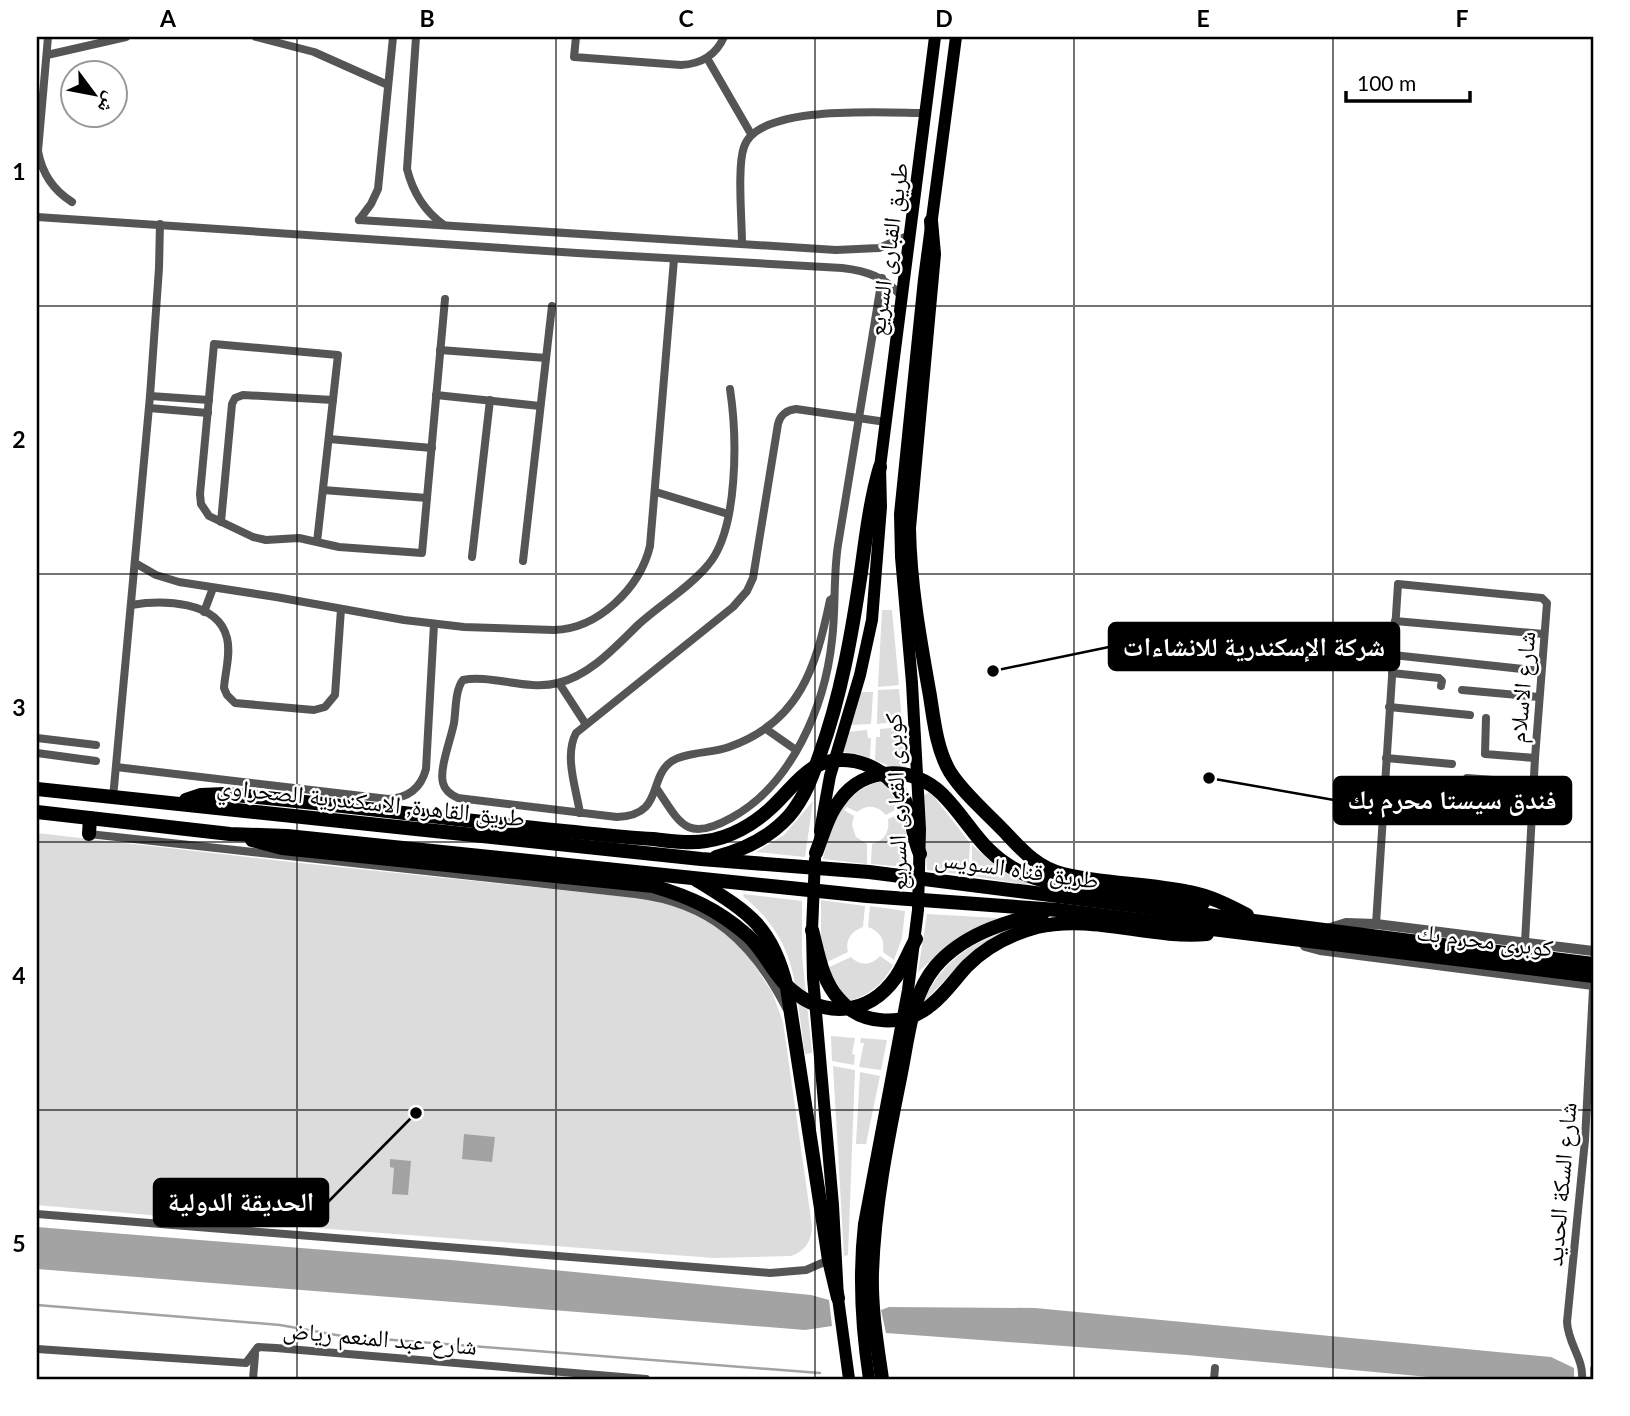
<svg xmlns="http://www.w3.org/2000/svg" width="1630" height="1416" font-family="Lato,'Noto Naskh Arabic',sans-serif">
<rect width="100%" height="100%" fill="#fff"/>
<g fill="#dcdcdc">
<path d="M882,610H892L899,685L878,687Z"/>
<path d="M899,689L902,721L877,724L878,690Z"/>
<path d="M858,692H873L871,724L849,725Z"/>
<path d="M902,727L906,768L891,767L875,760L876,737H880V729Z"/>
<path d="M867,730L868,738H871L870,758L853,753L841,752L847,732Z"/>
<path d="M883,781L900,807L886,815C877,805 867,804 857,812L847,807L844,810L854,816L852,825L856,837L867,844V864L823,859C831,824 843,789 883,781Z"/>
<path d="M929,792L935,798L970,843L968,875L927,870L923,796Z"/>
<path d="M813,801L805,857L756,852L784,835Z"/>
<path d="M902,813L906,833L908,867L871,864L872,844C884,841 890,832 888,819Z"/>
<path d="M37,833L282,861L656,900L694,911L741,945L772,992L783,1022L812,1226C812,1241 805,1251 791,1256L714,1258L183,1218L37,1205Z"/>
<path d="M972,845L996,866L1030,885L972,876Z"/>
<path d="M744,894L802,901V955L812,1053L805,1054C794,986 800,943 743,896Z"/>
<path d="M821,900L865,906L863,927C851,931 845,940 848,952L825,963L821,937Z"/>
<path d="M870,906L905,911L902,938L894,960L883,952C885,940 880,931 868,927Z"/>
<path d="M927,914L998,918L946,947L918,972Z"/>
<path d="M1031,924L954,971L922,1004C945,954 980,937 1031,924Z"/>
<path d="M880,956L893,965C883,984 869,996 848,1001L827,968L851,957C860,966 871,966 880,956Z"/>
<path d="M831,1036L855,1038L852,1054L855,1055L854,1065L832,1061Z"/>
<path d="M861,1038L887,1040L881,1070L859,1067L864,1043H860Z"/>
<path d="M833,1066L855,1070L848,1255L844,1256Z"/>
<path d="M860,1072L880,1076L866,1144H856Z"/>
</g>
<g fill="#a3a3a3">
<path d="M464,1134L495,1137L492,1162L462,1159Z"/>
<path d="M390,1159L411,1161L408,1195L392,1194L394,1168L390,1167Z"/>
<path d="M37,1227L451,1260L811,1295L829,1300L832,1326L805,1330L37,1269Z"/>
<path d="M889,1307L1035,1308L1551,1357L1574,1368V1379H1451L1187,1355L886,1333L881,1310Z"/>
</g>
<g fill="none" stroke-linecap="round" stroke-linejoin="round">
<path stroke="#a3a3a3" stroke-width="2.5" d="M37,1305L280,1325L342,1336L820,1373"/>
<g stroke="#555" stroke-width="8">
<path d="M48,37L38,151C42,174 53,190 72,202"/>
<path d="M256,37L314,52L388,85"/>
<path d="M416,37L407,169C413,193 424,211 444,225"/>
<path d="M576,37L574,57L681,65C701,64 716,55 724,37"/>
<path d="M47,55L126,37"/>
<path d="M707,58L751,134"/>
<path d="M37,217L577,253L842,268C867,271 885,277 901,296"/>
<path d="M359,220L836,250L879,248L910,235"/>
<path d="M359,220L371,204L378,189L393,37"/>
<path d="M742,244C742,221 737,166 744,147C758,103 888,113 927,113"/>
<path d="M440,350L546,358"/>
<path d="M730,389C737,435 739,529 708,565C690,587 661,604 639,624C616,646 591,675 558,683C527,691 490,674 463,680C455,690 456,710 454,723C451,739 439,769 443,783C445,791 451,795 458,798L617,817C665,815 647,778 672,761C686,752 713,753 729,747C800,722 816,667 830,600L833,598"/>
<path d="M436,395L540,406"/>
<path d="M150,396L209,400"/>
<path d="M149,408L208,413"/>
<path d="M329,439L432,448"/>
<path d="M323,490L427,498"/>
<path d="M656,492L728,514"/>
<path d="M221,522L232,404L235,398L243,395L333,400"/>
<path d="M317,542L338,355L214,344L200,494L201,504L209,516L253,537L266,540L299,538L339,547L422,553L445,299"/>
<path d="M472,557L490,400"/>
<path d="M523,561L552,306"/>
<path d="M135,563L156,575L179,582L276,597L404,620L464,627L554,630C598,629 640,588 650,546L674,259"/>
<path d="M131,605C162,600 218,600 227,638C231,654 225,672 224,688L227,695L235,703L314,710L325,707L335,695L341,609"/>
<path d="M204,612L213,588"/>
<path d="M1395,621L1544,634"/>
<path d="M1393,655L1541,671"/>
<path d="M1392,673L1439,678L1442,681L1441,686"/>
<path d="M559,683L585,723"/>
<path d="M1462,690L1539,697"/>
<path d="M1389,707L1470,715"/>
<path d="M1486,718L1485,754L1535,758"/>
<path d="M766,729L796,750"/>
<path d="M37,738L96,745"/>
<path d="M37,753L96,761"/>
<path d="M1386,758L1452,764"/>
<path d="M116,767L388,799C408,798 421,788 426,769L434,624"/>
<path d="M1467,778L1533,783"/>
<path d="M657,789C680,823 686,843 731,818C792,785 825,706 832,640C836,609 833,577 838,545C852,456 868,367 882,278"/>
<path d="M113,798L150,396L159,268L160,224"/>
<path d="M580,813C576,788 564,756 576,733L733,607L747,591L753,578L778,424C780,415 787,410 796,409L886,422"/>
<path d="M89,834L635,894C711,903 753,943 786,1008"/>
<path d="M1376,924L1398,584L1542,598L1547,603L1535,758L1525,942"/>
<path d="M37,1214L770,1273L806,1270L829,1260"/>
<path d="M37,1349L246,1363L258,1347L276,1348L646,1379"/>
<path d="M253,1379L255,1355"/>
<path d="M1214,1379L1215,1368"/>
<path d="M1582,1379C1584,1359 1568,1344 1567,1322L1585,1140L1593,989"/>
</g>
<g stroke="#555" stroke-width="10">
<path d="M1327,929L1346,923L1376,924L1593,951"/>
<path d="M1305,946L1320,950L1593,985"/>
</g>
<g stroke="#000" stroke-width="12">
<path d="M820,831L830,776L860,675L872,620L881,507L880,467L935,37"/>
<path d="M815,859L812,930L813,978L833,1205L838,1298L849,1379"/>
<path d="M869,1379C861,1327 858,1277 864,1224L908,990L918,910L920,829L912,683L901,557L900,514L924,279L956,37"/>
</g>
<g stroke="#000" stroke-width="14">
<path d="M931,221L934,254L909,528C910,585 920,640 930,696C934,722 937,750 950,772C964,794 986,812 1004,831C1021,849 1037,868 1063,874C1104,884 1147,883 1189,892C1210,896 1228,905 1247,915"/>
<path d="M37,789L701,859L869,872L1593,964"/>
<path d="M186,800L201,795L225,794C334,804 443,818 553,830C586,833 619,837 653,839C670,841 689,844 706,841C730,838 754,824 771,808C798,783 811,754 854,761C879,766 900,784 908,808C913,823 913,838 920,854"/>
<path d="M37,812L230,834L287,836L867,896L1058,910L1593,976"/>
<path d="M89,834L90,818"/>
<path d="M252,840L282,848L653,886C690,897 717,909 747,935C763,949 771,970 786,985C821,1019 868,1017 896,977C904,965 909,951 916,939"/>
<path d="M816,853C823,835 828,815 840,800C864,766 913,765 942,794C971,823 980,852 1020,872C1047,885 1078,887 1108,891C1139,895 1171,900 1203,903"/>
<path d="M716,857C744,850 769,838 789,816C805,797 812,777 820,754C841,696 852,633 861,572C866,537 870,501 880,467"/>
<path d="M695,879C748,912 772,925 787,988L829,1260L838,1298"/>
<path d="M812,930C818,953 822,981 839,999C862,1026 905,1027 931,1005C945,994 955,979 967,966C986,947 1011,934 1037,927C1093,914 1150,939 1207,934"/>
<path d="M882,1379C877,1344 871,1309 872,1273C874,1208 887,1142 900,1078C908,1041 910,997 935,967C962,935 1004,922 1043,913"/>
</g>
<g stroke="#000" stroke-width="5">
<path id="rail" d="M1593,1379V1368"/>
</g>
<use href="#rail" stroke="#fff" stroke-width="2.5" stroke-dasharray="8" stroke-linecap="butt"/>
</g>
<path fill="none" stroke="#000" stroke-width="2" stroke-opacity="0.55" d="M297,37V1379M556,37V1379M815,37V1379M1074,37V1379M1333,37V1379M37,306H1593M37,574H1593M37,842H1593M37,1110H1593"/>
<g text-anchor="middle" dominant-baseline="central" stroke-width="5" stroke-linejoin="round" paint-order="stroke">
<g font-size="24" fill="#000" stroke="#fff">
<text transform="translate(887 249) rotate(-82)">طريق القبارى السريع</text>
<text transform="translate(1521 687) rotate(-85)">شارع الاسلام</text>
<text transform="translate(371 801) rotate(6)">طريق القاهرة, الاسكندرية الصحراوي</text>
<text transform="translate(895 802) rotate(-92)">كوبرى القبارى السريع</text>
<text transform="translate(1017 868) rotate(8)">طريق قناه السويس</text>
<text transform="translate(1485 939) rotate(7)">كوبرى محرم بك</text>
<text transform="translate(1560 1184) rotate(-85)">شارع السكة الحديد</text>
<text transform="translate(380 1337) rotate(5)">شارع عبد المنعم رياض</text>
</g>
</g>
<path fill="none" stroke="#000" stroke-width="2.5" d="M993 671L1109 647M1209 778L1334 800M416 1113L328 1202"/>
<g fill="#000" stroke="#fff" stroke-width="2.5">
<circle cx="993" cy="671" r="7"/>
<circle cx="1209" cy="778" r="7"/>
<circle cx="416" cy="1113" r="7"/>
</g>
<g fill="#000" stroke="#000" stroke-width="2.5">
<rect x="1109" y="623" width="290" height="47" rx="7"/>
<rect x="1334" y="777" width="237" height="47" rx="7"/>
<rect x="154" y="1179" width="174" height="47" rx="7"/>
</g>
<g font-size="26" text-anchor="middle" font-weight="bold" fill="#fff">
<text x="1254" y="656">شركة الإسكندرية للانشاءات</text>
<text x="1452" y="809">فندق سيستا محرم بك</text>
<text x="241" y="1211">الحديقة الدولية</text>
</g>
<rect width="1630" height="1416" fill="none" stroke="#ffffff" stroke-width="77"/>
<g transform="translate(94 94) rotate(122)"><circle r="33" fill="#ffffff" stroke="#999999" stroke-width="2"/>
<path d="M0-5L12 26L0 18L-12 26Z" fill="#000000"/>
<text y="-10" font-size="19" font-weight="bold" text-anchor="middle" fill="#000000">ش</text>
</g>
<path d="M1346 91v10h124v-10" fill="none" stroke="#000000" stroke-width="3.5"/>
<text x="1357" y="91" font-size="21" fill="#000000" stroke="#ffffff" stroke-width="5" paint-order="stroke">100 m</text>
<rect x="38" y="38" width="1554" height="1340" fill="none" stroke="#000" stroke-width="2.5"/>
<g font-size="23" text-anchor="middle" font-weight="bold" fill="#000">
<text x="168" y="27">A</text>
<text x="427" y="27">B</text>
<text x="686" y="27">C</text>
<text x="944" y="27">D</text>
<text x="1203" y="27">E</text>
<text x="1462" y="27">F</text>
<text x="19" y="180">1</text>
<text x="19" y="448">2</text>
<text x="19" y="716">3</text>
<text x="19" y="984">4</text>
<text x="19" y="1252">5</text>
</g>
</svg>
